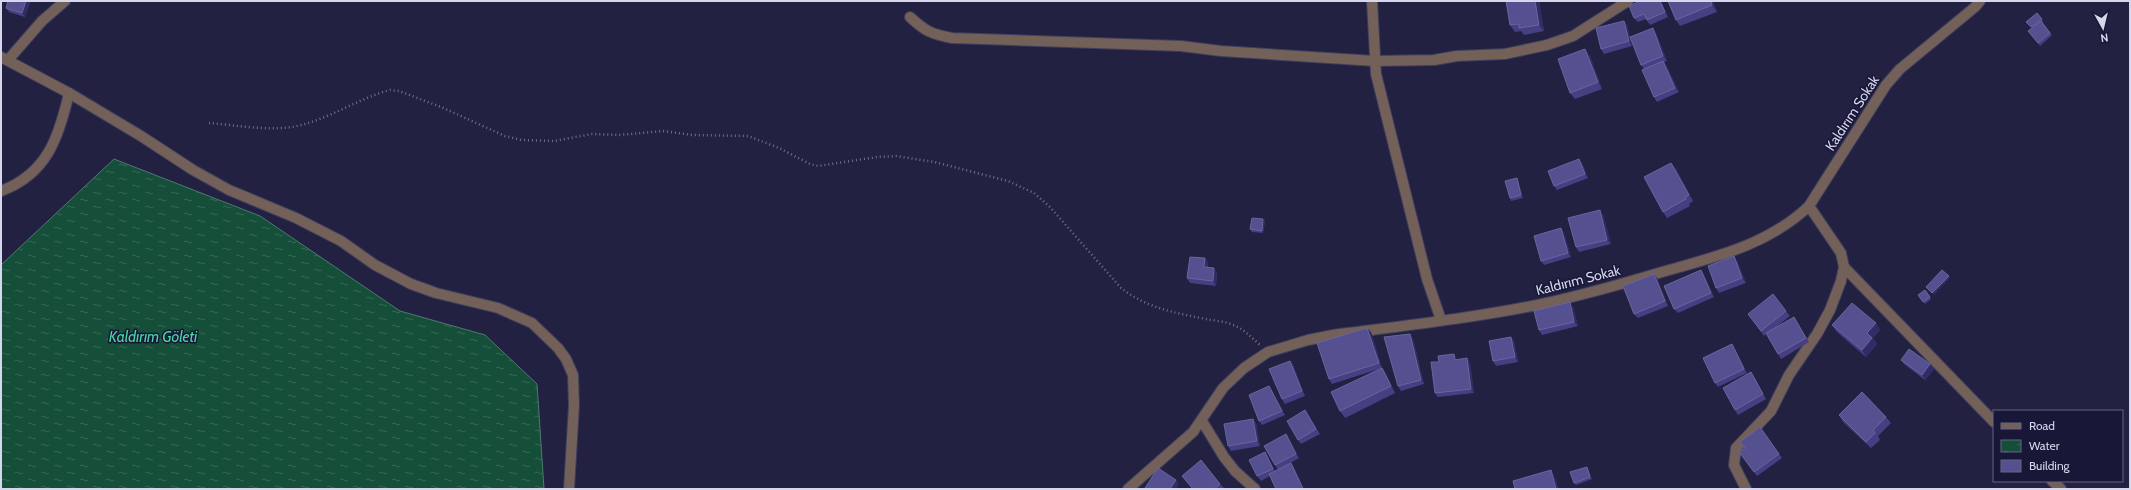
<svg xmlns="http://www.w3.org/2000/svg" width="2131" height="490" font-family="Cabin,sans-serif">
<defs>
<pattern id="water-ripples" width="26" height="14" patternUnits="userSpaceOnUse"><rect width="26" height="14" fill="#154f39"/><path d="M2 4q2-2 4 0t4 0M15 11q2-2 4 0t4 0" fill="none" stroke="#366856"/></pattern>
</defs>
<rect width="100%" height="100%" fill="#222142"/>
<path fill="url(#water-ripples)" stroke="#4f786f" d="M114,159L260,216L400,311L485,335L537,384L544,489H1V265Z"/>
<g fill="none" stroke-linecap="round" stroke-linejoin="round">
<g stroke="#3f3e5d" stroke-width="12">
<g id="minor">
<path d="M1372,1L1376,74L1427,279L1441,320"/>
<path d="M910,17C925,31 931,34 952,38L1181,46L1221,51L1375,61L1434,60L1457,56L1505,54L1547,45L1573,36L1628,1"/>
<path d="M1,57L69,93L141,136L193,170L229,190L296,218L341,241L375,265L411,284L436,293L498,308L532,323L558,348L566,359L573,375L574,405L569,489"/>
<path d="M8,60L42,21L65,1"/>
<path d="M1,191C47,174 59,137 69,93"/>
<path d="M1844,267L1994,422"/>
<path d="M1202,421L1224,457L1235,471L1255,489"/>
<path d="M2052,481L2061,489"/>
<path d="M1128,489L1193,432L1223,388L1244,368L1268,352L1308,340L1333,335C1402,326 1473,318 1542,304C1583,295 1622,284 1662,272C1715,257 1768,245 1809,206L1886,85L1900,69L1975,7L1980,1"/>
<path d="M1746,489L1734,465L1736,448L1771,411L1789,375L1817,334L1830,310L1841,281L1844,267L1841,253L1809,206"/>
</g>
</g>
<path stroke="#71718d" stroke-width="2.5" stroke-dasharray="1 3" stroke-linecap="butt" d="M209,123C235,125 266,131 292,127C327,121 356,99 390,90L399,91L441,107L505,136L521,140L554,141L592,134L619,135L663,131L692,135L748,136L779,148L810,164L818,166L877,157L896,156L934,162L1008,181L1034,193L1050,207L1121,288C1147,308 1175,313 1206,319C1215,321 1225,321 1233,325C1244,329 1251,337 1260,345"/>
<use href="#minor" stroke="#736058" stroke-width="10"/>
</g>
<g fill="#463f84">
<path d="M1506,1H1539L1544,31L1524,35L1521,31L1515,32L1510,25Z"/>
<path d="M1640,1H1661L1668,17L1650,25L1646,19L1638,22L1634,18Z"/>
<path d="M1668,1H1713L1717,12L1680,26L1676,20Z"/>
<path d="M30,2L25,17L9,12L6,8Z"/>
<path d="M2037,13L2043,21L2042,22L2052,35L2040,46L2028,31L2032,28L2026,22Z"/>
<path d="M1624,21L1627,25L1632,46L1604,54L1601,49Z"/>
<path d="M1656,33L1667,61L1664,62L1666,65L1679,92L1657,102L1654,97L1644,69L1641,65Z"/>
<path d="M1590,56L1602,89L1575,99L1570,93Z"/>
<path d="M1582,163L1588,178L1557,190L1554,186Z"/>
<path d="M1671,163L1676,169L1693,201L1689,204L1690,206L1667,218L1663,212Z"/>
<path d="M1517,178L1518,181L1523,198L1511,201L1510,198Z"/>
<path d="M1603,215L1611,244L1579,252L1576,247Z"/>
<path d="M1265,221L1263,233L1252,232L1250,229Z"/>
<path d="M1561,228L1564,233L1571,257L1544,265L1541,261Z"/>
<path d="M1205,258L1208,263V267L1217,272L1216,286L1190,283L1187,278Z"/>
<path d="M1737,261L1746,283L1719,293L1716,288Z"/>
<path d="M1701,270L1704,275L1714,297L1678,313L1674,309Z"/>
<path d="M1654,274L1657,278L1668,306L1638,318L1634,314Z"/>
<path d="M1925,290L1931,299L1925,304L1918,295Z"/>
<path d="M1573,307L1578,326L1542,335L1539,330Z"/>
<path d="M1786,311L1790,316L1771,331L1794,317L1809,342L1781,359L1766,334L1764,336L1748,314Z"/>
<path d="M1876,323L1880,330L1873,338L1877,344L1866,357L1837,332L1832,325Z"/>
<path d="M1371,332L1382,368L1332,384L1329,379Z"/>
<path d="M1410,334L1413,339L1424,384L1401,391L1398,386Z"/>
<path d="M1511,337L1514,341L1518,362L1496,366L1493,361Z"/>
<path d="M1735,349L1747,373L1718,387L1715,383Z"/>
<path d="M1467,358L1470,363L1474,393L1438,397L1435,393L1457,359V360Z"/>
<path d="M1901,360L1930,364L1934,369L1925,380L1904,364Z"/>
<path d="M1290,361L1293,365L1305,396L1285,404L1282,399Z"/>
<path d="M1382,368L1386,374L1395,393L1345,418L1340,411Z"/>
<path d="M1754,377L1766,399L1738,415L1735,410Z"/>
<path d="M1269,386L1272,391L1285,415L1262,425L1259,421Z"/>
<path d="M1308,415L1320,434L1301,444L1298,440Z"/>
<path d="M1839,415L1886,417L1891,423L1878,436L1880,440L1871,448L1843,422Z"/>
<path d="M1253,419L1256,423L1260,446L1231,451L1228,446Z"/>
<path d="M1760,427L1782,458L1757,476L1739,452L1744,448Z"/>
<path d="M1286,434L1299,458L1282,468L1291,463L1294,468L1304,489H1276L1270,476L1261,481L1257,476L1265,452L1268,457L1275,471L1278,470L1275,465Z"/>
<path d="M1587,467L1588,469L1592,479L1576,485L1574,483Z"/>
<path d="M1182,476L1220,484L1224,488L1223,489H1193Z"/>
</g>
<g fill="#312c65">
<path d="M26,1H30V2L25,17L22,13Z"/>
<path d="M1535,1H1539L1544,31L1539,25Z"/>
<path d="M1660,1H1661L1668,17L1665,12Z"/>
<path d="M1711,1H1713L1717,12L1712,5Z"/>
<path d="M1624,21L1627,25L1632,46L1629,41Z"/>
<path d="M1653,28L1656,33L1667,61L1663,56Z"/>
<path d="M1585,49L1590,56L1602,89L1598,82Z"/>
<path d="M1663,61L1666,65L1679,92L1675,88Z"/>
<path d="M1579,159L1582,163L1588,178L1585,174Z"/>
<path d="M1671,163L1676,169L1693,201L1689,195Z"/>
<path d="M1517,178L1518,181L1523,198L1521,195Z"/>
<path d="M1600,210L1603,215L1611,244L1607,240Z"/>
<path d="M1263,219L1265,221L1263,233L1262,231Z"/>
<path d="M1561,228L1564,233L1571,257L1568,253Z"/>
<path d="M1734,256L1737,261L1746,283L1742,278Z"/>
<path d="M1205,258L1208,263L1207,271L1204,267Z"/>
<path d="M1214,268L1217,272L1216,286L1213,281Z"/>
<path d="M1701,270L1704,275L1714,297L1711,293Z"/>
<path d="M1654,274L1657,278L1668,306L1665,301Z"/>
<path d="M1949,276L1950,278L1934,295L1932,293Z"/>
<path d="M1570,302L1573,307L1578,326L1574,322Z"/>
<path d="M1876,323L1880,330L1873,338L1877,344L1866,357L1862,350L1867,333Z"/>
<path d="M1367,328L1371,332L1382,368L1379,363Z"/>
<path d="M1410,334L1413,339L1424,384L1421,380Z"/>
<path d="M1511,337L1514,341L1518,362L1515,357Z"/>
<path d="M1732,344L1735,349L1747,373L1744,369Z"/>
<path d="M1454,354L1457,359L1458,364L1455,360Z"/>
<path d="M1467,358L1470,363L1474,393L1471,389Z"/>
<path d="M1290,361L1293,365L1305,396L1302,391Z"/>
<path d="M1930,364L1934,369L1925,380L1922,375Z"/>
<path d="M1382,368L1386,374L1395,393L1391,386Z"/>
<path d="M1269,386L1272,391L1285,415L1282,411Z"/>
<path d="M1253,419L1256,423L1260,446L1257,441Z"/>
<path d="M1286,434L1289,439L1299,458L1296,454Z"/>
<path d="M1265,452L1268,457L1276,473L1273,469Z"/>
<path d="M1291,463L1294,468L1304,489H1303Z"/>
<path d="M1587,467L1588,469L1592,479L1590,477Z"/>
<path d="M1551,470L1555,477L1559,489H1556Z"/>
<path d="M1176,480L1179,484L1176,489H1170Z"/>
</g>
<g fill="#55508f" stroke="#6a659e">
<path d="M8,1H26L22,13L6,8Z"/>
<path d="M1506,1H1535L1539,25L1519,28V24L1510,25Z"/>
<path d="M1640,1H1660L1665,12L1647,20L1644,14L1634,18L1629,6Z"/>
<path d="M1668,1H1711L1712,5L1676,20Z"/>
<path d="M2037,13L2042,19L2031,27L2026,22Z"/>
<path d="M1624,21L1629,41L1601,49L1596,28Z"/>
<path d="M2041,21L2050,33L2038,43L2028,31Z"/>
<path d="M1653,28L1663,56L1641,65L1630,37Z"/>
<path d="M1585,49L1598,82L1570,93L1558,59Z"/>
<path d="M1663,61L1675,88L1654,97L1642,70Z"/>
<path d="M1579,159L1585,174L1554,186L1548,171Z"/>
<path d="M1671,163L1689,195L1685,197L1686,199L1663,212L1644,177Z"/>
<path d="M1517,178L1521,195L1510,198L1505,181Z"/>
<path d="M1600,210L1607,240L1576,247L1568,218Z"/>
<path d="M1252,218L1263,219L1262,231L1250,229Z"/>
<path d="M1561,228L1568,253L1541,261L1534,236Z"/>
<path d="M1734,256L1742,278L1716,288L1708,266Z"/>
<path d="M1190,257L1205,258L1204,267L1214,268L1213,281L1187,278Z"/>
<path d="M1701,270L1711,293L1674,309L1664,286Z"/>
<path d="M1942,270L1949,276L1932,293L1926,287Z"/>
<path d="M1654,274L1665,301L1634,314L1623,286Z"/>
<path d="M1925,290L1930,297L1923,302L1918,295Z"/>
<path d="M1773,294L1786,311L1761,331L1748,314Z"/>
<path d="M1570,302L1574,322L1539,330L1534,311Z"/>
<path d="M1852,303L1876,323L1867,333L1872,338L1862,350L1832,325Z"/>
<path d="M1794,317L1806,338L1778,354L1766,333Z"/>
<path d="M1367,328L1379,363L1329,379L1317,343Z"/>
<path d="M1410,334L1421,380L1398,386L1384,337Z"/>
<path d="M1511,337L1515,357L1493,361L1489,341Z"/>
<path d="M1732,344L1744,369L1715,383L1703,358Z"/>
<path d="M1909,349L1930,364L1922,375L1901,360Z"/>
<path d="M1454,354L1455,360L1467,358L1471,389L1435,393L1431,362H1439L1438,356Z"/>
<path d="M1290,361L1302,391L1282,399L1269,369Z"/>
<path d="M1382,368L1391,386L1340,411L1331,392Z"/>
<path d="M1751,372L1763,394L1735,410L1723,388Z"/>
<path d="M1269,386L1282,411L1259,421L1249,395Z"/>
<path d="M1862,392L1886,417L1873,430L1875,433L1866,442L1839,415Z"/>
<path d="M1305,410L1316,429L1298,440L1287,421Z"/>
<path d="M1253,419L1257,441L1228,446L1224,424Z"/>
<path d="M1760,427L1779,454L1754,472L1739,452L1745,448L1740,442Z"/>
<path d="M1286,434L1296,454L1275,465L1264,446Z"/>
<path d="M1265,452L1273,469L1257,476L1249,460Z"/>
<path d="M1201,460L1220,484L1214,489H1193L1182,476Z"/>
<path d="M1291,463L1303,489H1276L1269,474Z"/>
<path d="M1587,467L1590,477L1574,483L1570,472Z"/>
<path d="M1158,468L1176,480L1170,489H1146L1145,488Z"/>
<path d="M1551,470L1556,489H1515L1513,481Z"/>
</g>
<g text-anchor="middle" dominant-baseline="central" stroke-width="3" stroke-linejoin="round" paint-order="stroke">
<g font-size="14" fill="#d6d7ed" stroke="#191737">
<text transform="translate(1852 113) rotate(-57)">Kaldırım Sokak</text>
<text transform="translate(1578 280) rotate(-14)">Kaldırım Sokak</text>
</g>
<g font-size="15" font-style="italic" fill="#49dba4" stroke="#191737">
<text x="153" y="337">Kaldırım Göleti</text>
</g>
</g>
<rect width="2131" height="490" fill="none" stroke="#d6d7ed" stroke-width="4"/>
<rect x="1993" y="410" width="130" height="72" fill="#191737" stroke="#656480"/>
<rect x="2001" y="423" width="20" height="6" fill="#736058" stroke="#656480"/>
<text x="2029" y="430" font-size="12" fill="#d6d7ed">Road</text>
<rect x="2001" y="440" width="20" height="12" fill="url(#water-ripples)" stroke="#656480"/>
<text x="2029" y="450" font-size="12" fill="#d6d7ed">Water</text>
<rect x="2001" y="460" width="20" height="12" fill="#55508f" stroke="#656480"/>
<text x="2029" y="470" font-size="12" fill="#d6d7ed">Building</text>
<g transform="translate(2103 28) rotate(172)" stroke="#191737" stroke-width="3" paint-order="stroke">
<path d="M0-3L7 15L0 10L-7 15Z" fill="#d6d7ed"/>
<text y="-6" font-size="11" font-weight="bold" text-anchor="middle" fill="#d6d7ed">N</text>
</g>
</svg>
